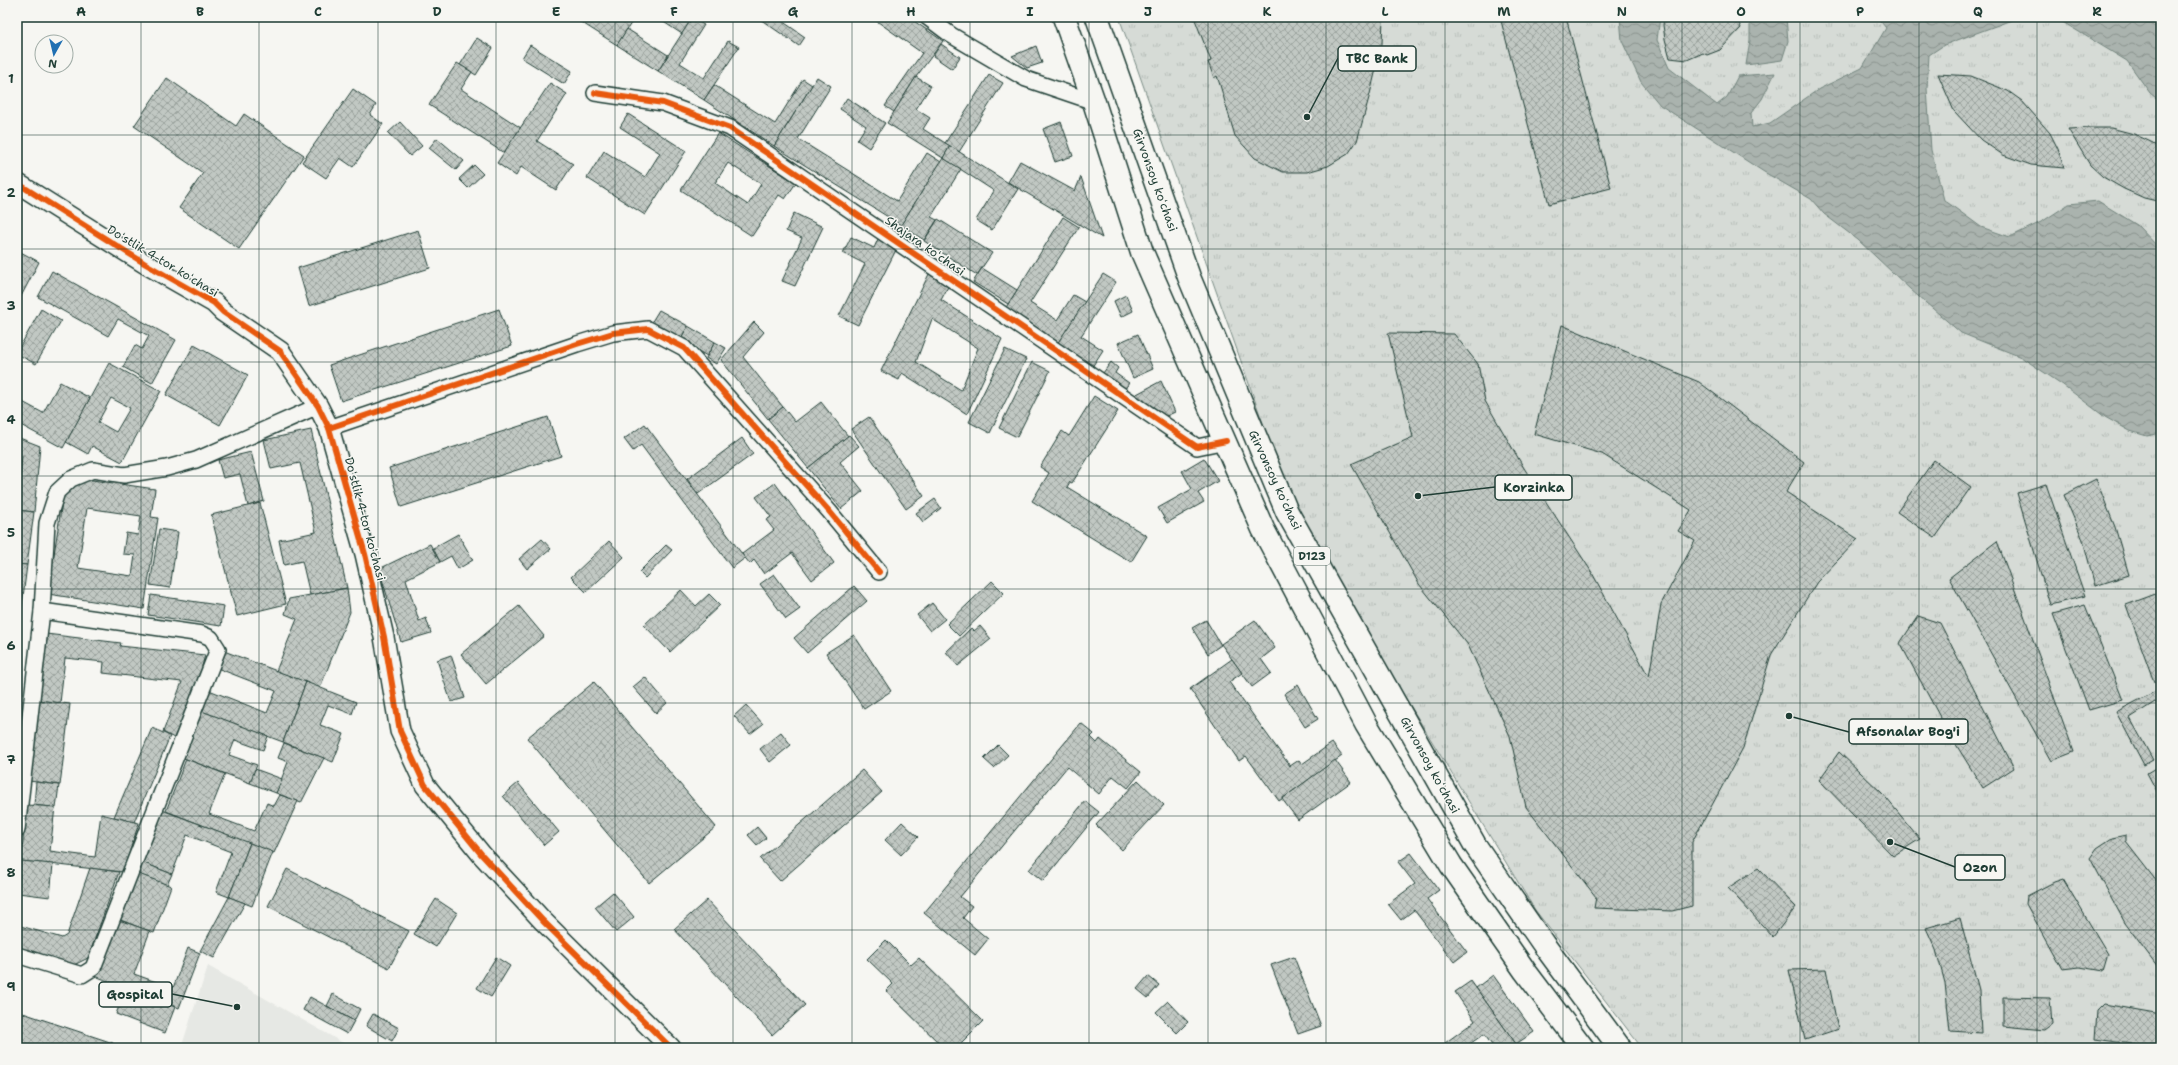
<svg xmlns="http://www.w3.org/2000/svg" width="2178" height="1065" font-family="'Shantell Sans',sans-serif">
<defs>
<pattern id="park-tufts" width="24" height="20" patternUnits="userSpaceOnUse"><rect width="24" height="20" fill="#d6dbd6"/><path d="M3 7l-1-3M5 7V3M7 7l1-3M15 17l-1-3M17 17v-4M19 17l1-3" fill="none" stroke="#b7bdb8"/></pattern>
<pattern id="water-waves" width="16" height="10" patternUnits="userSpaceOnUse"><rect width="16" height="10" fill="#aab3ae"/><path d="M0 5q4-4 8 0t8 0" fill="none" stroke="#8a938e"/></pattern>
<pattern id="building-cross-hatch" width="8" height="8" patternUnits="userSpaceOnUse"><rect width="8" height="8" fill="#c1c8c3"/><path d="M0 0l8 8M0 8l8-8" fill="none" stroke="#9ca49f"/></pattern>
</defs>
<rect width="100%" height="100%" fill="#f6f6f2"/>
<filter id="ink" filterUnits="userSpaceOnUse"><feTurbulence type="fractalNoise" baseFrequency=".025" numOctaves="2"/><feDisplacementMap in="SourceGraphic" scale="8" xChannelSelector="R" yChannelSelector="G"/><feConvolveMatrix kernelMatrix="1 2 1 2 8 2 1 2 1" color-interpolation-filters="sRGB"/></filter>
<g filter="url(#ink)">
<path fill="#e6e8e4" d="M208,966L352,1048H181Z"/>
<path fill="url(#park-tufts)" stroke="#7a8c85" d="M1119,17H2161V1048H1642L1535,910L1298,522Z"/>
<g fill="url(#water-waves)" stroke="#72847d">
<path d="M1620,17H1660L1657,40L1669,68L1717,105L1727,97L1738,76L1775,73L1762,99L1751,113L1752,127L1770,123L1819,89L1862,68L1886,28L1877,17H2161V102L2150,93L2127,61L2061,21L2017,18L1944,45L1929,55L1927,88L1931,150L1944,200L1981,227L2010,237L2043,221L2069,204L2098,201L2137,225L2161,250V433L2147,436L2130,431L2105,417L2063,385L2021,357L1961,333L1911,290L1858,240L1824,214L1811,199L1764,172L1660,105L1641,82L1622,41Z"/>
<path d="M1750,17H1786L1788,41L1782,60L1746,65L1750,40Z"/>
</g>
<g fill="url(#building-cross-hatch)" stroke="#1f3d34" fill-rule="evenodd">
<path d="M573,17H589L584,24Z"/>
<path d="M589,17H611L616,20L619,17H635L617,45L584,24Z"/>
<path d="M656,17H693L682,34Z"/>
<path d="M757,17H785L782,21L805,37L799,46Z"/>
<path d="M871,17H908L943,41L916,77L894,112L885,106L922,53Z"/>
<path d="M1194,17H1383L1382,44L1370,94L1357,141L1348,154L1328,166L1307,172H1283L1255,158L1235,136L1220,85L1217,76L1214,78L1208,62L1211,61Z"/>
<path d="M1500,17H1566L1611,188L1549,204Z"/>
<path d="M1664,17H1736L1741,28L1720,50L1707,55L1703,53L1687,60L1670,58L1665,39L1663,25Z"/>
<path d="M692,18L704,25L680,63L704,78L728,41L739,47L704,100L658,71Z"/>
<path d="M627,29L668,55L658,71L617,45Z"/>
<path d="M477,38L493,48L476,75L460,65Z"/>
<path d="M941,44L960,57L952,69L933,56Z"/>
<path d="M530,45L572,71L564,84L522,58Z"/>
<path d="M1036,46L1042,63L1027,68L1012,56Z"/>
<path d="M457,63L472,72L461,89L521,128L504,153L429,105Z"/>
<path d="M1938,74L1971,76L2008,91L2022,101L2050,133L2058,149L2064,168L2031,165L2003,155L1981,140L1954,111Z"/>
<path d="M989,75L1003,83L959,152L945,143Z"/>
<path d="M817,77L831,86L798,139L897,201L927,153L941,162L901,225L774,146Z"/>
<path d="M916,77L931,86L916,109L930,118L923,129L950,146L943,158L887,123Z"/>
<path d="M167,78L236,126L244,114L304,155L239,249L179,208L203,173L134,126Z"/>
<path d="M803,79L812,85L774,146L704,100L714,85L775,124Z"/>
<path d="M550,83L567,94L537,141L573,164L556,190L521,167L516,176L497,163Z"/>
<path d="M353,89L376,105L370,115L383,124L353,167L340,158L326,178L302,162Z"/>
<path d="M847,98L885,123L869,148L857,140L866,126L840,109Z"/>
<path d="M628,114L686,151L645,215L587,178L604,151L645,177L660,153L620,127Z"/>
<path d="M400,122L422,146L410,156L388,133Z"/>
<path d="M1061,122L1073,156L1055,162L1043,129Z"/>
<path d="M2090,128H2111L2134,134L2153,143L2161,150V202L2144,198L2124,189L2103,177L2090,165L2068,129Z"/>
<path d="M718,133L796,183L785,199L779,195L752,236L681,190ZM728,163L761,184L748,205L715,183Z"/>
<path d="M437,138L464,161L456,170L429,148Z"/>
<path d="M950,146L1018,189L992,230L976,220L994,191L943,158Z"/>
<path d="M943,158L961,169L931,217L937,220L924,240L901,225Z"/>
<path d="M1020,161L1075,191L1081,177L1102,238L1008,182Z"/>
<path d="M474,165L483,174L468,188L459,179Z"/>
<path d="M794,213L823,227L795,286L782,281L802,238L786,231Z"/>
<path d="M1063,217L1079,227L1030,303L1057,320L1073,295L1085,302L1058,343L1005,309Z"/>
<path d="M938,219L992,253L977,275L924,241Z"/>
<path d="M418,230L430,268L309,306L298,268Z"/>
<path d="M851,237L874,248L878,239L897,248L858,325L839,316L865,264L843,253Z"/>
<path d="M17,250L39,262L17,304Z"/>
<path d="M982,268L1017,290L1008,304L973,282Z"/>
<path d="M931,270L951,281L941,300L1002,339L967,414L902,373L899,380L881,371ZM932,319L978,348L961,390L916,362Z"/>
<path d="M52,271L176,340L152,383L123,367L135,345L142,349L149,336L118,319L108,336L38,297Z"/>
<path d="M1103,274L1116,282L1081,336L1103,350L1092,367L1057,344Z"/>
<path d="M1126,295L1133,311L1121,317L1114,301Z"/>
<path d="M41,309L61,321L36,364L17,354V352Z"/>
<path d="M499,309L512,346L341,401L329,365Z"/>
<path d="M659,310L688,326L680,340L651,323Z"/>
<path d="M754,322L764,332L743,357L783,407L768,419L721,360Z"/>
<path d="M1562,325L1699,382L1804,462L1786,492L1858,539L1817,582L1771,655L1743,748L1692,842V906L1672,911L1594,908L1596,897L1526,807L1510,736L1468,645L1419,584L1351,464L1413,437L1388,333L1454,334L1478,364L1485,401L1524,468L1591,571L1649,677L1661,604L1695,541L1678,531L1691,510L1602,454L1534,434Z"/>
<path d="M688,326L715,342L707,356L680,340Z"/>
<path d="M1138,334L1153,369L1133,378L1118,343Z"/>
<path d="M715,342L726,348L716,364L706,358Z"/>
<path d="M194,345L248,375L220,425L166,395Z"/>
<path d="M1005,349L1026,359L990,433L969,422Z"/>
<path d="M1032,362L1050,371L1017,437L999,428Z"/>
<path d="M1111,362L1118,368L1115,373L1129,383L1125,389L1103,373Z"/>
<path d="M109,363L161,391L122,462L92,446L88,454L66,442ZM111,398L130,408L116,432L98,422Z"/>
<path d="M1161,381L1175,412L1164,417L1133,396Z"/>
<path d="M60,382L90,398L63,448L17,423V399L43,413Z"/>
<path d="M1094,396L1118,411L1072,483L1070,482L1067,487L1147,536L1131,562L1032,501L1049,473L1040,467L1062,431L1069,436Z"/>
<path d="M821,402L848,436L808,468L768,419L783,407L795,422Z"/>
<path d="M548,417L561,456L401,507L389,468Z"/>
<path d="M869,417L924,496L906,509L851,429Z"/>
<path d="M645,424L745,558L732,568L641,445L633,451L624,439Z"/>
<path d="M311,430L347,588L310,595L302,561L284,565L279,540L316,532L300,463L271,469L264,440Z"/>
<path d="M849,435L859,446L840,462L863,491L841,509L808,468Z"/>
<path d="M17,437L40,446L34,512L17,510L22,456L17,454Z"/>
<path d="M742,438L753,454L698,494L687,479Z"/>
<path d="M251,452L264,501L248,506L240,474L223,478L218,460Z"/>
<path d="M1204,458L1218,481L1198,493L1204,502L1167,523L1158,508L1192,489L1182,471Z"/>
<path d="M1934,460L1971,487L1935,538L1897,512Z"/>
<path d="M85,479L155,489L151,517L158,518L144,609L48,594L64,489ZM87,508L141,516L138,535L126,533L123,554L135,555L132,576L78,568Z"/>
<path d="M2096,479L2115,527L2129,575L2095,586L2083,540L2064,495Z"/>
<path d="M775,483L834,563L812,580L792,553L764,574L754,560L750,564L742,554L774,530L766,520L771,517L756,497Z"/>
<path d="M2046,484L2085,596L2050,605L2017,493Z"/>
<path d="M935,499L941,508L923,522L916,513Z"/>
<path d="M260,503L286,604L237,616L211,515Z"/>
<path d="M17,510L34,512L27,565L17,564Z"/>
<path d="M159,529L178,532L170,588L150,585Z"/>
<path d="M458,534L473,560L458,569L451,556L440,562L433,548Z"/>
<path d="M542,539L551,549L527,569L519,559Z"/>
<path d="M609,541L624,557L586,592L571,577Z"/>
<path d="M1997,541L2074,752L2051,761L1949,578Z"/>
<path d="M430,544L440,562L406,579L419,621L426,618L431,633L401,642L379,569Z"/>
<path d="M666,545L672,550L645,578L639,572Z"/>
<path d="M17,564L27,565L20,621H17Z"/>
<path d="M774,574L800,609L786,619L760,584Z"/>
<path d="M992,581L1004,593L959,636L947,624Z"/>
<path d="M854,586L867,601L807,653L794,638Z"/>
<path d="M347,588L350,612L320,688L276,671L297,619L285,614L289,599Z"/>
<path d="M681,590L696,606L709,594L720,605L670,652L644,625Z"/>
<path d="M2161,592V680L2154,682L2126,605Z"/>
<path d="M151,595L224,606L221,626L148,615Z"/>
<path d="M932,603L945,619L930,631L917,615Z"/>
<path d="M2085,605L2123,700L2089,710L2053,614Z"/>
<path d="M519,606L544,636L486,684L461,654Z"/>
<path d="M1918,616L1940,623L2014,768L1983,788L1947,730L1900,643Z"/>
<path d="M1206,620L1221,645L1208,654L1192,628Z"/>
<path d="M1255,620L1275,648L1261,659L1271,673L1252,687L1221,644Z"/>
<path d="M17,621H20L17,644Z"/>
<path d="M980,626L991,639L958,666L946,652L971,628L974,631Z"/>
<path d="M46,634L121,643L120,646L205,655L198,682L174,738L163,732L182,682L103,673L104,662L65,658L60,703L38,700Z"/>
<path d="M854,635L891,691L864,709L826,653Z"/>
<path d="M224,651L306,682L283,742L201,711L209,690L267,713L276,691L217,668Z"/>
<path d="M451,655L465,698L451,702L437,660Z"/>
<path d="M1232,659L1242,673L1229,682L1290,766L1299,760L1302,764L1332,743L1342,756L1279,801L1246,756L1239,761L1190,689Z"/>
<path d="M645,677L667,703L656,713L633,687Z"/>
<path d="M306,682L356,702L352,714L328,705L320,725L344,734L333,762L283,742Z"/>
<path d="M594,682L716,827L649,883L527,738Z"/>
<path d="M1298,685L1318,719L1305,727L1284,694Z"/>
<path d="M2156,691L2161,695V707L2155,702L2130,718L2153,760L2144,765L2116,712Z"/>
<path d="M38,700L70,704L60,785L29,781Z"/>
<path d="M746,705L763,724L750,734L734,716Z"/>
<path d="M199,710L268,736L263,750L235,740L229,755L257,765L250,783L181,757Z"/>
<path d="M1081,723L1094,734L1091,737L1097,743L1100,739L1141,772L1128,788L1113,776L1099,794L1067,767L960,897L972,906L963,918L988,939L975,955L924,913Z"/>
<path d="M152,728L170,736L134,822L114,817Z"/>
<path d="M781,732L791,745L770,762L760,749Z"/>
<path d="M284,743L324,758L301,803L276,793L288,762L278,758Z"/>
<path d="M998,745L1008,755L994,768L984,759Z"/>
<path d="M1839,752L1882,793L1920,839L1893,856L1819,780Z"/>
<path d="M186,759L225,774L209,814L254,831L267,803L274,806L280,795L298,801L274,853L166,811Z"/>
<path d="M1335,760L1351,782L1298,820L1282,799Z"/>
<path d="M2157,767L2161,774V799L2147,773Z"/>
<path d="M255,769L282,779L276,793L250,783Z"/>
<path d="M862,770L882,792L780,881L760,859Z"/>
<path d="M1138,780L1164,805L1122,850L1096,825Z"/>
<path d="M36,782L59,785L56,808L34,805Z"/>
<path d="M518,783L559,832L544,845L503,796Z"/>
<path d="M1085,801L1099,812L1043,881L1029,870Z"/>
<path d="M27,805L55,807L50,851L95,857L101,814L139,823L123,872L21,861Z"/>
<path d="M162,810L250,843L229,897L216,892L231,852L187,835L172,874L141,862Z"/>
<path d="M902,822L918,837L901,855L885,840Z"/>
<path d="M757,827L766,838L757,845L748,835Z"/>
<path d="M2126,835V842L2161,887V971L2125,923L2090,858L2097,848L2112,838Z"/>
<path d="M250,843L273,852L252,906L229,897Z"/>
<path d="M1411,853L1439,890L1427,899L1467,952L1454,962L1414,910L1401,920L1388,904L1415,884L1398,862Z"/>
<path d="M21,861L53,864L50,897L18,893Z"/>
<path d="M139,861L172,874L167,885L135,873Z"/>
<path d="M90,868L119,872L88,958L74,965L17,948V925L62,938L67,935Z"/>
<path d="M1758,868L1796,907L1773,937L1728,888Z"/>
<path d="M287,869L409,931L389,968L268,906Z"/>
<path d="M136,873L171,886L154,933L118,919Z"/>
<path d="M2063,879L2108,954L2103,971L2080,967L2062,969L2026,904L2027,896L2054,882Z"/>
<path d="M613,892L634,917L616,932L595,907Z"/>
<path d="M229,897L245,903L214,958L200,951Z"/>
<path d="M436,899L457,913L436,947L414,934Z"/>
<path d="M707,900L805,1005L772,1035L674,929Z"/>
<path d="M1960,918L1979,990L1981,1033L1950,1031L1945,983L1936,950L1926,928Z"/>
<path d="M116,919L150,931L134,974L173,988L188,948L200,953L179,1008L95,976Z"/>
<path d="M886,940L911,965L919,958L983,1021L956,1048H944L886,991L893,984L867,959Z"/>
<path d="M496,957L510,966L491,997L477,988Z"/>
<path d="M1294,957L1321,1026L1298,1034L1271,965Z"/>
<path d="M1826,969L1838,1029L1805,1040L1789,970Z"/>
<path d="M1493,975L1534,1032L1516,1044L1476,988Z"/>
<path d="M1148,976L1159,985L1148,998L1137,989Z"/>
<path d="M1471,981L1476,988L1519,1048H1494L1484,1034L1464,1048H1448L1445,1043L1475,1021L1455,992Z"/>
<path d="M126,988L175,1007L165,1033L116,1014Z"/>
<path d="M333,994L360,1009L354,1021L327,1006Z"/>
<path d="M310,997L354,1021L347,1034L303,1010Z"/>
<path d="M2003,997L2050,998L2052,1024L2044,1030L2003,1026Z"/>
<path d="M1168,1001L1188,1022L1177,1033L1156,1012Z"/>
<path d="M2104,1004L2161,1014V1048L2095,1039L2097,1011Z"/>
<path d="M17,1011L113,1043L111,1048H17Z"/>
<path d="M373,1014L399,1028L392,1041L366,1026Z"/>
</g>
<g fill="none" stroke-linecap="round" stroke-linejoin="round">
<g stroke="#1f3d34" stroke-width="18">
<g id="minor">
<path d="M927,17L951,35L1026,79L1094,102"/>
<path d="M595,93L663,103L730,128L1197,447L1226,441"/>
<path d="M329,428L577,344L613,333L648,329L684,348L829,511L879,572"/>
<path d="M17,830L42,611L47,523L57,492L71,479L93,470L124,475L167,468L196,460L318,406"/>
<path d="M17,955L82,975L93,968L218,649L211,638L202,634L42,611"/>
</g>
</g>
<g stroke="#1f3d34" stroke-width="22">
<path id="tertiary" d="M17,183L144,263L214,303L223,312L280,351L318,406L329,428L365,554L384,637L400,731L425,785L482,855L543,921L671,1048"/>
</g>
<g stroke="#1f3d34" stroke-width="25">
<g id="primary">
<path d="M1064,17L1094,102L1142,252L1263,529L1366,724L1451,865L1525,971L1583,1048"/>
<path d="M1097,17L1189,277L1287,512L1475,845L1544,945L1620,1048"/>
</g>
</g>
<use href="#minor" stroke="#f6f6f2" stroke-width="15"/>
<use href="#tertiary" stroke="#f6f6f2" stroke-width="19"/>
<use href="#primary" stroke="#f6f6f2" stroke-width="22"/>
<g stroke="#f6f6f2" stroke-width="8">
<g id="cycleway">
<path d="M595,93L663,103L730,128L1197,447L1226,441"/>
<path d="M17,183L144,263L214,303L223,312L280,351L318,406L329,428L365,554L384,637L400,731L425,785L482,855L543,921L671,1048"/>
<path d="M329,428L577,344L613,333L648,329L684,348L829,511L879,572"/>
</g>
</g>
<use href="#cycleway" stroke="#e8590c" stroke-width="6"/>
</g>
</g>
<path fill="none" stroke="#1f3d34" stroke-width="1" stroke-opacity="0.55" d="M141,17V1048M259,17V1048M378,17V1048M496,17V1048M615,17V1048M733,17V1048M852,17V1048M970,17V1048M1089,17V1048M1208,17V1048M1326,17V1048M1445,17V1048M1563,17V1048M1682,17V1048M1800,17V1048M1919,17V1048M2037,17V1048M17,135H2161M17,249H2161M17,362H2161M17,476H2161M17,589H2161M17,703H2161M17,816H2161M17,930H2161"/>
<g text-anchor="middle" dominant-baseline="central" stroke-width="3" stroke-linejoin="round" paint-order="stroke">
<rect fill="#f6f6f2" stroke="#60746d" stroke-width="1" x="1294" y="547" width="36" height="18" rx="3"/>
<g font-size="11" font-weight="bold" fill="#1f3d34">
<text x="1312" y="556">D123</text>
</g>
<g font-size="12" fill="#1f3d34" stroke="#f6f6f2">
<text transform="translate(1155 180) rotate(70)">Girvonsoy koʻchasi</text>
<text transform="translate(925 246) rotate(35)">Shajara koʻchasi</text>
<text transform="translate(163 261) rotate(31)">Doʻstlik 4-tor koʻchasi</text>
<text transform="translate(1275 480) rotate(65)">Girvonsoy koʻchasi</text>
<text transform="translate(365 519) rotate(75)">Doʻstlik 4-tor koʻchasi</text>
<text transform="translate(1430 765) rotate(61)">Girvonsoy koʻchasi</text>
</g>
</g>
<path fill="none" stroke="#1f3d34" stroke-width="1.5" d="M1307 117L1338 58M1418 496L1495 487M1789 716L1849 732M1890 842L1955 867M237 1007L172 994"/>
<g fill="#1f3d34" stroke="#f6f6f2" stroke-width="1.5">
<circle cx="1307" cy="117" r="4"/>
<circle cx="1418" cy="496" r="4"/>
<circle cx="1789" cy="716" r="4"/>
<circle cx="1890" cy="842" r="4"/>
<circle cx="237" cy="1007" r="4"/>
</g>
<g fill="#f6f6f2" stroke="#1f3d34" stroke-width="1.5">
<rect x="1338" y="46" width="78" height="25" rx="4"/>
<rect x="1495" y="475" width="77" height="25" rx="4"/>
<rect x="1849" y="719" width="119" height="25" rx="4"/>
<rect x="1955" y="855" width="50" height="25" rx="4"/>
<rect x="99" y="982" width="73" height="25" rx="4"/>
</g>
<g font-size="13" text-anchor="middle" font-weight="bold" fill="#1f3d34">
<text x="1377" y="63">TBC Bank</text>
<text x="1534" y="492">Korzinka</text>
<text x="1908" y="736">Afsonalar Bog'i</text>
<text x="1980" y="872">Ozon</text>
<text x="135" y="999">Gospital</text>
</g>
<rect width="2178" height="1065" fill="none" stroke="#f6f6f2" stroke-width="44"/>
<g transform="translate(54 54) rotate(188)"><circle r="19" fill="#f6f6f2" stroke="#a0aca6"/>
<path d="M0-3L7 15L0 10L-7 15Z" fill="#1f6fb2"/>
<text y="-6" font-size="11" font-weight="bold" text-anchor="middle" fill="#1f3d34">N</text>
</g>
<rect x="22" y="22" width="2134" height="1021" fill="none" stroke="#1f3d34" stroke-width="1.5"/>
<g font-size="13" text-anchor="middle" font-weight="bold" fill="#1f3d34">
<text x="81" y="16">A</text>
<text x="200" y="16">B</text>
<text x="318" y="16">C</text>
<text x="437" y="16">D</text>
<text x="556" y="16">E</text>
<text x="674" y="16">F</text>
<text x="793" y="16">G</text>
<text x="911" y="16">H</text>
<text x="1030" y="16">I</text>
<text x="1148" y="16">J</text>
<text x="1267" y="16">K</text>
<text x="1385" y="16">L</text>
<text x="1504" y="16">M</text>
<text x="1622" y="16">N</text>
<text x="1741" y="16">O</text>
<text x="1860" y="16">P</text>
<text x="1978" y="16">Q</text>
<text x="2097" y="16">R</text>
<text x="11" y="83">1</text>
<text x="11" y="197">2</text>
<text x="11" y="310">3</text>
<text x="11" y="424">4</text>
<text x="11" y="537">5</text>
<text x="11" y="650">6</text>
<text x="11" y="764">7</text>
<text x="11" y="877">8</text>
<text x="11" y="991">9</text>
</g>
</svg>
